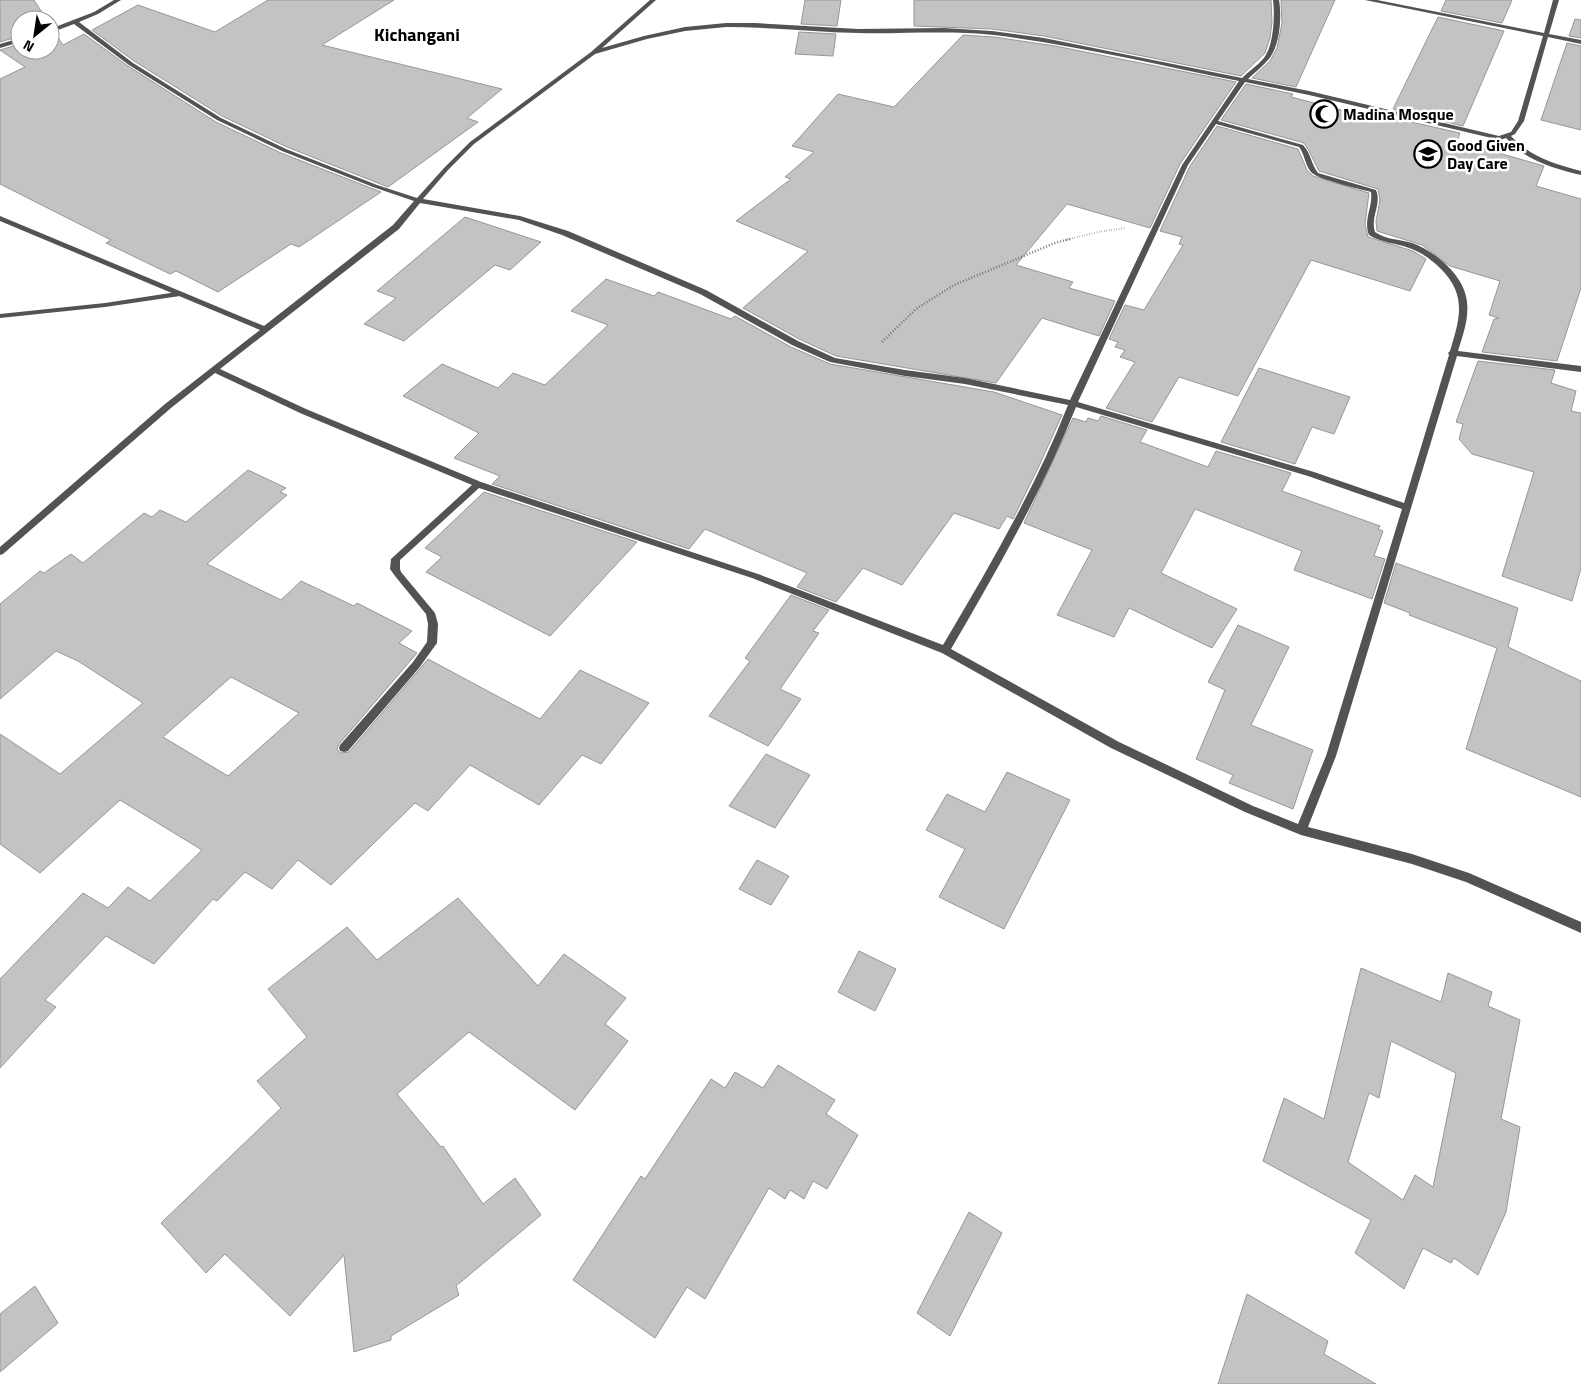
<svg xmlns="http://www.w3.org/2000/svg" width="1581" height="1384" font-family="'Titillium Web',sans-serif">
<rect width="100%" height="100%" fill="#fff"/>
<g fill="#c3c3c3" stroke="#979797" fill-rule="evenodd">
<path d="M0,0H34L47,20H20V36L0,42Z"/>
<path d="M268,0H394L322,45L502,89L467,118L478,122L388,187L287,147L222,116L134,61L92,30L138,5L215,32Z"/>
<path d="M805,0H841L837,26L801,24Z"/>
<path d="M914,0H1271L1272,22L1270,38L1265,53L1241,76L1044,36L992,29L914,26Z"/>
<path d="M1281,0H1335L1296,87L1252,78L1270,61L1277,48L1282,23Z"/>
<path d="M1446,0H1512L1502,23L1441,11Z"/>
<path d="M1438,17L1504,31L1463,126L1393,109Z"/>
<path d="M1575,19L1581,20V38L1569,36Z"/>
<path d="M799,32L836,34L833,56L795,54Z"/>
<path d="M55,33L63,45L84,34L128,66L216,122L281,153L381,192L299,247L291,244L218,292L176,271L170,274L106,243L111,240L0,184V79L25,67L0,50L20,44V50H50V35Z"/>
<path d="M963,35L994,37L1055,46L1236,82L1180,164L1150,228L1067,204L1016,265L1073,282L1069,288L1115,301L1099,336L1042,318L996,383L836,356L799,339L743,308L808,251L736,221L791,179L785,177L814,152L792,146L838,94L894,107Z"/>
<path d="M1567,43L1581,46V130L1541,120Z"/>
<path d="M1246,84L1293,94L1291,97L1364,116L1367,112L1460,133L1457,141L1544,166L1536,186L1581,199V288L1557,361L1482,352L1494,319L1499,318L1489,315L1500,281L1450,266L1422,245L1377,231L1376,221L1380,200L1378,189L1319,171L1309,151L1304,143L1221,120Z"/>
<path d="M1217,126L1298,149L1307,170L1313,176L1369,193L1365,224L1368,237L1413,251L1426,259L1410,291L1311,260L1238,396L1179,377L1152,422L1106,408L1135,362L1120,357L1125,350L1115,347L1118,342L1109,339L1125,305L1144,310L1183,245L1179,244L1182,237L1160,231L1190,166Z"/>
<path d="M465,217L541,242L510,270L495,265L404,341L364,324L396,298L377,291Z"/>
<path d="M606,279L654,296L658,292L731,319L735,316L791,347L830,364L994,392L1062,415L1039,466L1013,519L1007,516L999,529L954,513L902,585L863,568L836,602L797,587L807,573L705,529L689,549L492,484L500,476L454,458L479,433L403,396L442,364L498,388L513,373L545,385L608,325L571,311Z"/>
<path d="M1478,361L1555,370L1551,383L1576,391L1571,411L1581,413V568L1572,601L1502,576L1534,472L1472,454L1459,439L1463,424L1456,422Z"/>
<path d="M1259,368L1350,397L1334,434L1312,427L1295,464L1221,442Z"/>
<path d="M1101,416L1147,430L1140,442L1208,467L1216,451L1291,473L1282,491L1380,526L1378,529L1383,531L1374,556L1385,559L1372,599L1294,570L1302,551L1195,509L1161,573L1237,609L1212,648L1129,608L1114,637L1057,615L1092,550L1024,523L1073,418L1086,422L1088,418L1098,421Z"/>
<path d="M248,470L286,488L280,492L287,495L207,564L281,600L301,581L354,606L357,603L412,631L399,643L417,653L339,744L337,749L340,753L349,752L428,659L540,719L580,670L649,703L601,764L582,755L539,805L470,765L428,811L415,803L331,885L298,860L272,889L245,872L217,901L213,899L154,964L106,936L45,1000L56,1007L0,1068V979L83,893L108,908L128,887L150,901L202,850L120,800L40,873L0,844V734L60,774L143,703L78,661L56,651L0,699V604L40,571L44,573L71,554L83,563L144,513L152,517L160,510L186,522ZM231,677L299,713L228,776L163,737Z"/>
<path d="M484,492L637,542L550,636L426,572L442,557L425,548Z"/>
<path d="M1396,563L1518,608L1508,647L1581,681V797L1466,749L1497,648L1409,615L1410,613L1384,603Z"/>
<path d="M791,595L829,610L813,631L819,633L780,689L801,699L768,746L709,716L750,661L745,658Z"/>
<path d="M1238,625L1289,647L1251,725L1313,750L1293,809L1229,783L1233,775L1196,759L1225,690L1208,682Z"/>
<path d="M766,754L810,775L775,828L729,806Z"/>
<path d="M1007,772L1070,800L1004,929L939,897L965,849L926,830L947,794L985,812Z"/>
<path d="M757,860L789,876L771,905L739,889Z"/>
<path d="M458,898L538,986L564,954L626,998L605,1024L628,1041L575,1110L469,1032L397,1094L441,1147L443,1146L483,1204L515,1178L541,1215L456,1286L459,1295L391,1336V1340L354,1352L344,1255L290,1316L225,1254L206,1273L161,1223L281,1108L257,1081L307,1037L268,989L347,927L377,960Z"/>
<path d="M859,951L896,969L875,1011L838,992Z"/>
<path d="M1361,968L1441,1002L1448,973L1492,992L1488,1006L1520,1020L1501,1119L1520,1127L1506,1212L1478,1275L1454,1258L1451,1263L1423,1248L1404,1289L1355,1253L1371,1220L1263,1161L1284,1098L1324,1119ZM1391,1041L1456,1073L1433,1187L1415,1175L1403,1200L1348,1162L1369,1093L1379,1098Z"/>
<path d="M778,1065L835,1100L826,1114L858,1135L827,1189L813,1181L804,1199L790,1190L785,1199L769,1188L705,1299L687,1287L655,1338L573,1280L641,1176L645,1179L711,1079L725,1088L735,1072L763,1088Z"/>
<path d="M969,1212L1002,1233L950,1336L917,1313Z"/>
<path d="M35,1286L58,1323L0,1372V1314Z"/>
<path d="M1247,1294L1328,1341L1324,1354L1376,1384H1218Z"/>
</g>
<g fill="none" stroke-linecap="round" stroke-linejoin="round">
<path stroke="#757575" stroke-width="2" stroke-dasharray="0.5 2" stroke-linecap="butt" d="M1065,240L1098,232L1125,228"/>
<path stroke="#757575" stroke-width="2.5" stroke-dasharray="1 2" stroke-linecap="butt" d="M882,342L916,309L954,285L1055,243L1070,239"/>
<path fill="#535353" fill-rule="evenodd" d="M177,292L181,294L180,296L105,307L0,318V314L105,303Z"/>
<g fill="#535353" fill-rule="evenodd">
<path d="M114,0H121L98,14L79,22L133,63L221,118L286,149L377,185L417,198L444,168L470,142L591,52L650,0H656L602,48L644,36L685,27L726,23H755L858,29L944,28L992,31L1044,38L1242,78C1249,71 1257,66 1263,59C1274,46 1275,16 1273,0H1279C1282,17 1280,47 1268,60C1262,67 1254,73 1248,79L1309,91L1499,136L1511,132L1518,121L1543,36L1365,0H1377L1544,33L1553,0H1559L1549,34L1581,40V44L1548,37L1524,121L1515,134L1511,136C1530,157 1555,164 1581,171V175C1553,168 1526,161 1506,138L1500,140L1309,95L1245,82L1218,121L1303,145C1311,153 1311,164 1318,173L1376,190C1382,204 1370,217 1375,232C1386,240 1399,239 1412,243C1435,251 1465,276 1467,302C1469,319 1463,335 1458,351L1581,366V372L1457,356L1336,756L1308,827L1412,854L1469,873L1581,922V933L1466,882L1412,864L1301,835L1245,812L1111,748L942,653L752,578L479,488L400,560V569L401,572L435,613L438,624L437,643L419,668L348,751L344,752L340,751L339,748L340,745L413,662L427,642L428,624L426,614L395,576L390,569L391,559L472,485L300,413L215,373L171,408L3,554L0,555V547L165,404L260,330L0,221V216L264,326L393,225L414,201L373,187L282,151L217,120L129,65L74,24L50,33V29L94,12ZM726,27C770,27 814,32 858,33C903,34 949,30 994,35C1076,45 1158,65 1239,81L1182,165L1070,400L965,378L905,370L835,358L798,341L706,290L568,231L520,216L423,199L448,170L474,144L595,54L647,39L685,31ZM1216,124L1299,147C1305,155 1305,165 1311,172C1316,179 1360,189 1371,192C1373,207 1363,220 1369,235C1382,243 1396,243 1409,248C1421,252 1432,260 1441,269C1467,295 1460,319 1450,351L1448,353L1449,355L1404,503L1314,472L1078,402L1188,165ZM420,203L519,220L562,235L700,294L792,345L830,362L905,376L965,384L1068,405C1035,489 989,567 943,645L758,574L481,482L306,409L220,369L399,229ZM1076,407L1308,476L1402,509L1326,756L1298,824L1253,806L1119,742L951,649C997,570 1042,492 1076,407Z"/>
<path d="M20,38V42L0,48V44Z"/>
</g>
</g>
<defs>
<g id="mosque-ring" transform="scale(1.4375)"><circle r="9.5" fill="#fff" stroke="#000" stroke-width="1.5"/><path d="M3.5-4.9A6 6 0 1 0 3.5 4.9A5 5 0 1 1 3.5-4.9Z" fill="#000"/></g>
<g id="school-ring" transform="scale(1.4375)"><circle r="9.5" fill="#fff" stroke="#000" stroke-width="1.5"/><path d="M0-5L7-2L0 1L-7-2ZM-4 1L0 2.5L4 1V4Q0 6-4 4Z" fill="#000"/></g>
</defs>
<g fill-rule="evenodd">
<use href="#mosque-ring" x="1324" y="114"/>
<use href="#school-ring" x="1428" y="154"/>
</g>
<g text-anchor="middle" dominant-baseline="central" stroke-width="5" stroke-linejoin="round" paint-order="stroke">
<g font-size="16" font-weight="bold" fill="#000" stroke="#fff" text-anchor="start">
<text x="1343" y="114">Madina Mosque</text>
<text x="1447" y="145">Good Given<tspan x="1447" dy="18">Day Care</tspan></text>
</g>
<g font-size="18" font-weight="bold" fill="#000" stroke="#fff">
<text x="417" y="34">Kichangani</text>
</g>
</g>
<g transform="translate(35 35) rotate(210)"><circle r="24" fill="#ffffff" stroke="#999999"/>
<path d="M0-4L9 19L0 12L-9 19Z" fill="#000000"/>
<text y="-8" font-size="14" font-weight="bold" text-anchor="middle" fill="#000000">N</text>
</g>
</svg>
